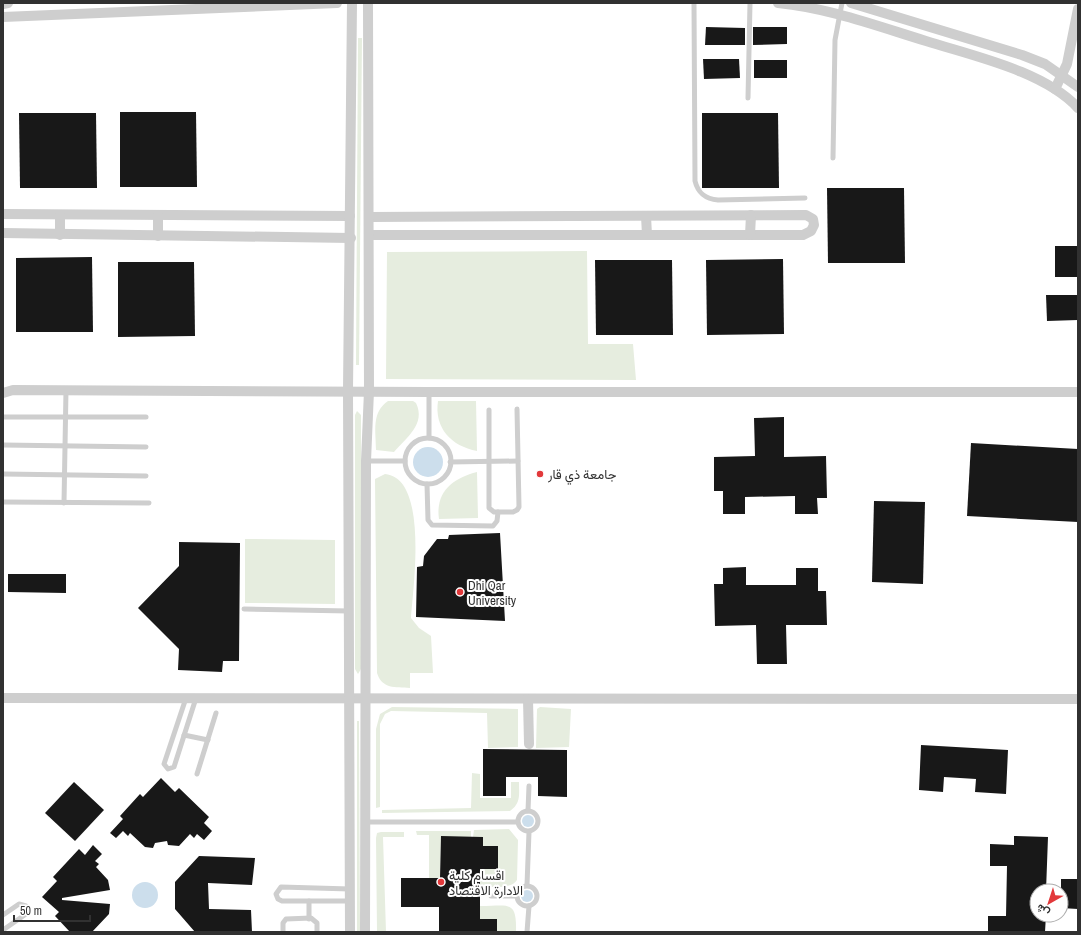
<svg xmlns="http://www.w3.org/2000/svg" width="1081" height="935" font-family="'Archivo Narrow',Vazirmatn,sans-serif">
<rect width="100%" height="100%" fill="#fff"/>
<g fill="#e6eddf">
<path d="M358,38H362L359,365H356Z"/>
<path d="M587,251L588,344H633L636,380L386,379L387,252Z"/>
<path d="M388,401H413L416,403C426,424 407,437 394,452L376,450C376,431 371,413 388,401Z"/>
<path d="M438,401H476L477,451C451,446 434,428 438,401Z"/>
<path d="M357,411L361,415V669L358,674L355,669V415Z"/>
<path d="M477,472L478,518L439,519C435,492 453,478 477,472Z"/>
<path d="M385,474C429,478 413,588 411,618L419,628L431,636L433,673H410V688C395,687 382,689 377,673L375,479Z"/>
<path d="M245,539L335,540V604L245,603Z"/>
<path d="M392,707L518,709V747L488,748L487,713L391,711L385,714L380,724V807L376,808V729L380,714Z"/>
<path d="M540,707L571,709L569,747L536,748L537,709Z"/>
<path d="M357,721H359L360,932H357Z"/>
<path d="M472,773L480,774V798H511V782H519C519,795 521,803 510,811L382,813V810L471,808Z"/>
<path d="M509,829L518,840L517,880C511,890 491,886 480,887V869H498V847L483,846L473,837L474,830Z"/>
<path d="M416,831H471V837H441L440,878H429V835H417Z"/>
<path d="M381,832H404V837H383L386,932H377L376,838L377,833Z"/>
<path d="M480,906C508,906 517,899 516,932H497V919H480Z"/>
</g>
<g fill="#ccdeec">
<circle cx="428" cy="462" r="15"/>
<circle cx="528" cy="821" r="6"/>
<circle cx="145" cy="895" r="13"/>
<circle cx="527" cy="896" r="6"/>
</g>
<g fill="#181818">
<path d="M706,27L745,28V45H705Z"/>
<path d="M753,27H787V44L753,45Z"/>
<path d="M703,59H739L740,78L704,79Z"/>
<rect x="754" y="60" width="33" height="18"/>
<path d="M120,112H196L197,187H120Z"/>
<path d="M19,113H96L97,188H20Z"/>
<path d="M702,113H778L779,188H702Z"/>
<path d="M827,188H904L905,263H828Z"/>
<rect x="1055" y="246" width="23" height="31"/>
<path d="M92,257L93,332H16V258Z"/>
<path d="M783,259L784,334L707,335L706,260Z"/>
<path d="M595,260H672L673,335H596Z"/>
<path d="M118,262H194L195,336L118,337Z"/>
<path d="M1046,295H1078V320L1047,321Z"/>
<path d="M784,417V457L826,456L827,498H817L818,514H795V496L745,497V514H723V491H714V457L755,456L754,418Z"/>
<path d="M971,443L1078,449V522L967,516Z"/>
<path d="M874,501L925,502L923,584L872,582Z"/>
<path d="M500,533L505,621L416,617L417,567L423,566L424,556L437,539H448L449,535Z"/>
<path d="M179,542L240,543L239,661H223L222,672L178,670L179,649L138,608L179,566Z"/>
<path d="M746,567V585H796V568H818V591H826L827,625H786L787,664H757L756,625L715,626L714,584H723V568Z"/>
<path d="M8,574H66V593L8,592Z"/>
<path d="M921,745L1008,750L1006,794L975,792L976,779L944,777L943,792L919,790Z"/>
<path d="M483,749L567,750V797L538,796V777H506V796H483Z"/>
<path d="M161,778L175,792L179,788L209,817L204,823L212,831L204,840L197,834L194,838L190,834L179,846L168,845L167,841L155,843L153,848L145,847L130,833L128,836L123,831L116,838L110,833L123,819L120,816L140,794L143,797Z"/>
<path d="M74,782L104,810L75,841L45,813Z"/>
<path d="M441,836L483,837V846H498V869H480V919H497V932H439V907H401V878H440Z"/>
<path d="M1014,836L1048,837L1046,891H1037V915H1046L1045,932H988V916H1006L1007,866H990V844L1014,845Z"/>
<path d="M93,845L102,854L95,861L99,864L96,867L108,880L110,890L62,898V900L110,904L109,914L92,932H70L55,916L59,912L42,897L57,881L53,877L79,849L85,855Z"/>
<path d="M199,856L255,858L252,885L208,883L209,909L251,910L252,932H195L175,909V882Z"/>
<path d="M1061,879H1078V909L1061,908Z"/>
</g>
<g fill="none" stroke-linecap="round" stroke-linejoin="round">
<g stroke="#cecece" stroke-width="5">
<path d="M694,3L695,181C698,193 705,199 718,200L805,198"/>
<path d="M748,98L750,3"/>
<path d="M833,158L835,40L842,3"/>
<path d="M429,392V438"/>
<path d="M489,410V508L494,512H513L517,510L519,507L517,409"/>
<path d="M3,417H146"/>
<circle cx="428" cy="461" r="23"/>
<path d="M3,445L146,447"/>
<path d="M366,461H405"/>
<path d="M450,462L518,461"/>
<path d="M3,474L146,476"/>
<path d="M427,484L428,520L432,525L493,526L497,521L498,512"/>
<path d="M3,502L149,503"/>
<path d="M64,503L66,390"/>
<path d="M244,609L349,611"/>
<path d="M186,698L164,764L168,769L174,767L196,698"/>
<path d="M184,735L208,740"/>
<path d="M197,774L216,713"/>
<circle cx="528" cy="821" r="10"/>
<path d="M528,811L529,786"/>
<path d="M366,822H517"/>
<path d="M527,885L529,832"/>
<circle cx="527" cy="896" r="10"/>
<path d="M491,896H517"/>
<path d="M350,901H282L278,899L276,894L281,887L350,889"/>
<path d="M3,915L19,904L26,906V914L3,930"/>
<path d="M309,919V901"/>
<path d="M283,932V923L286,919L311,918L317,923V932"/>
<path d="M527,932L529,906"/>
</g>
<g stroke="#cecece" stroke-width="10">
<path d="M778,3C829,8 877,26 926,41C973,56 1044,71 1078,108"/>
<path d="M851,3L1022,55L1045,64L1078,87"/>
<path d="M3,4L8,3"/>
<path d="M3,17L337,3"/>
<path d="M1055,89L1067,64L1078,9"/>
<path d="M3,214L350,216"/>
<path d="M158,215V236"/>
<path d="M646,216L647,235"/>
<path d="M3,233L351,238"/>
<path d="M60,235V215"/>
<path d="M370,235H803L811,231L814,225L813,219L806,215L370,217"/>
<path d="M750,235L751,215"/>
<path d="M3,393L13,390L429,392H1078"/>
<path d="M3,698L1078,699"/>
<path d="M528,699L529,744"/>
<path d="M350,932L348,391L352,3"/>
<path d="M365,932L366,461L369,391L368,3"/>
</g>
</g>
<g fill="#e2393b" stroke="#fff" stroke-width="1.5">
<circle cx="540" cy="474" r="4"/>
<circle cx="460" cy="592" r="4"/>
<circle cx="441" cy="882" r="4"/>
</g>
<g text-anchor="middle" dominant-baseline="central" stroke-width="4" stroke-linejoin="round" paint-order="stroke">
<g font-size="13" fill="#313131" stroke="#fff" text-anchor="start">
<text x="548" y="474">جامعة ذي قار</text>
<text x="468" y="585">Dhi Qar<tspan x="468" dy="15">University</tspan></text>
<text x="449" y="875">اقسام كلية<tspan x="449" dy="15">الادارة الاقتصاد</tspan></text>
</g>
</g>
<rect width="1081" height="935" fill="none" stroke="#313131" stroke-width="8"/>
<g transform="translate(1049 903) rotate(219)"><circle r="19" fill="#ffffff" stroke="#adadad"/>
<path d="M0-3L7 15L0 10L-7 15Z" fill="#e2393b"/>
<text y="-6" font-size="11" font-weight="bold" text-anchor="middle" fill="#313131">ش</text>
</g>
<path d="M14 915v6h76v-6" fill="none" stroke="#313131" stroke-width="2"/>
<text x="20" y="915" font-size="12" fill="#313131" stroke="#ffffff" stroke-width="3" paint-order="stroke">50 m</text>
</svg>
